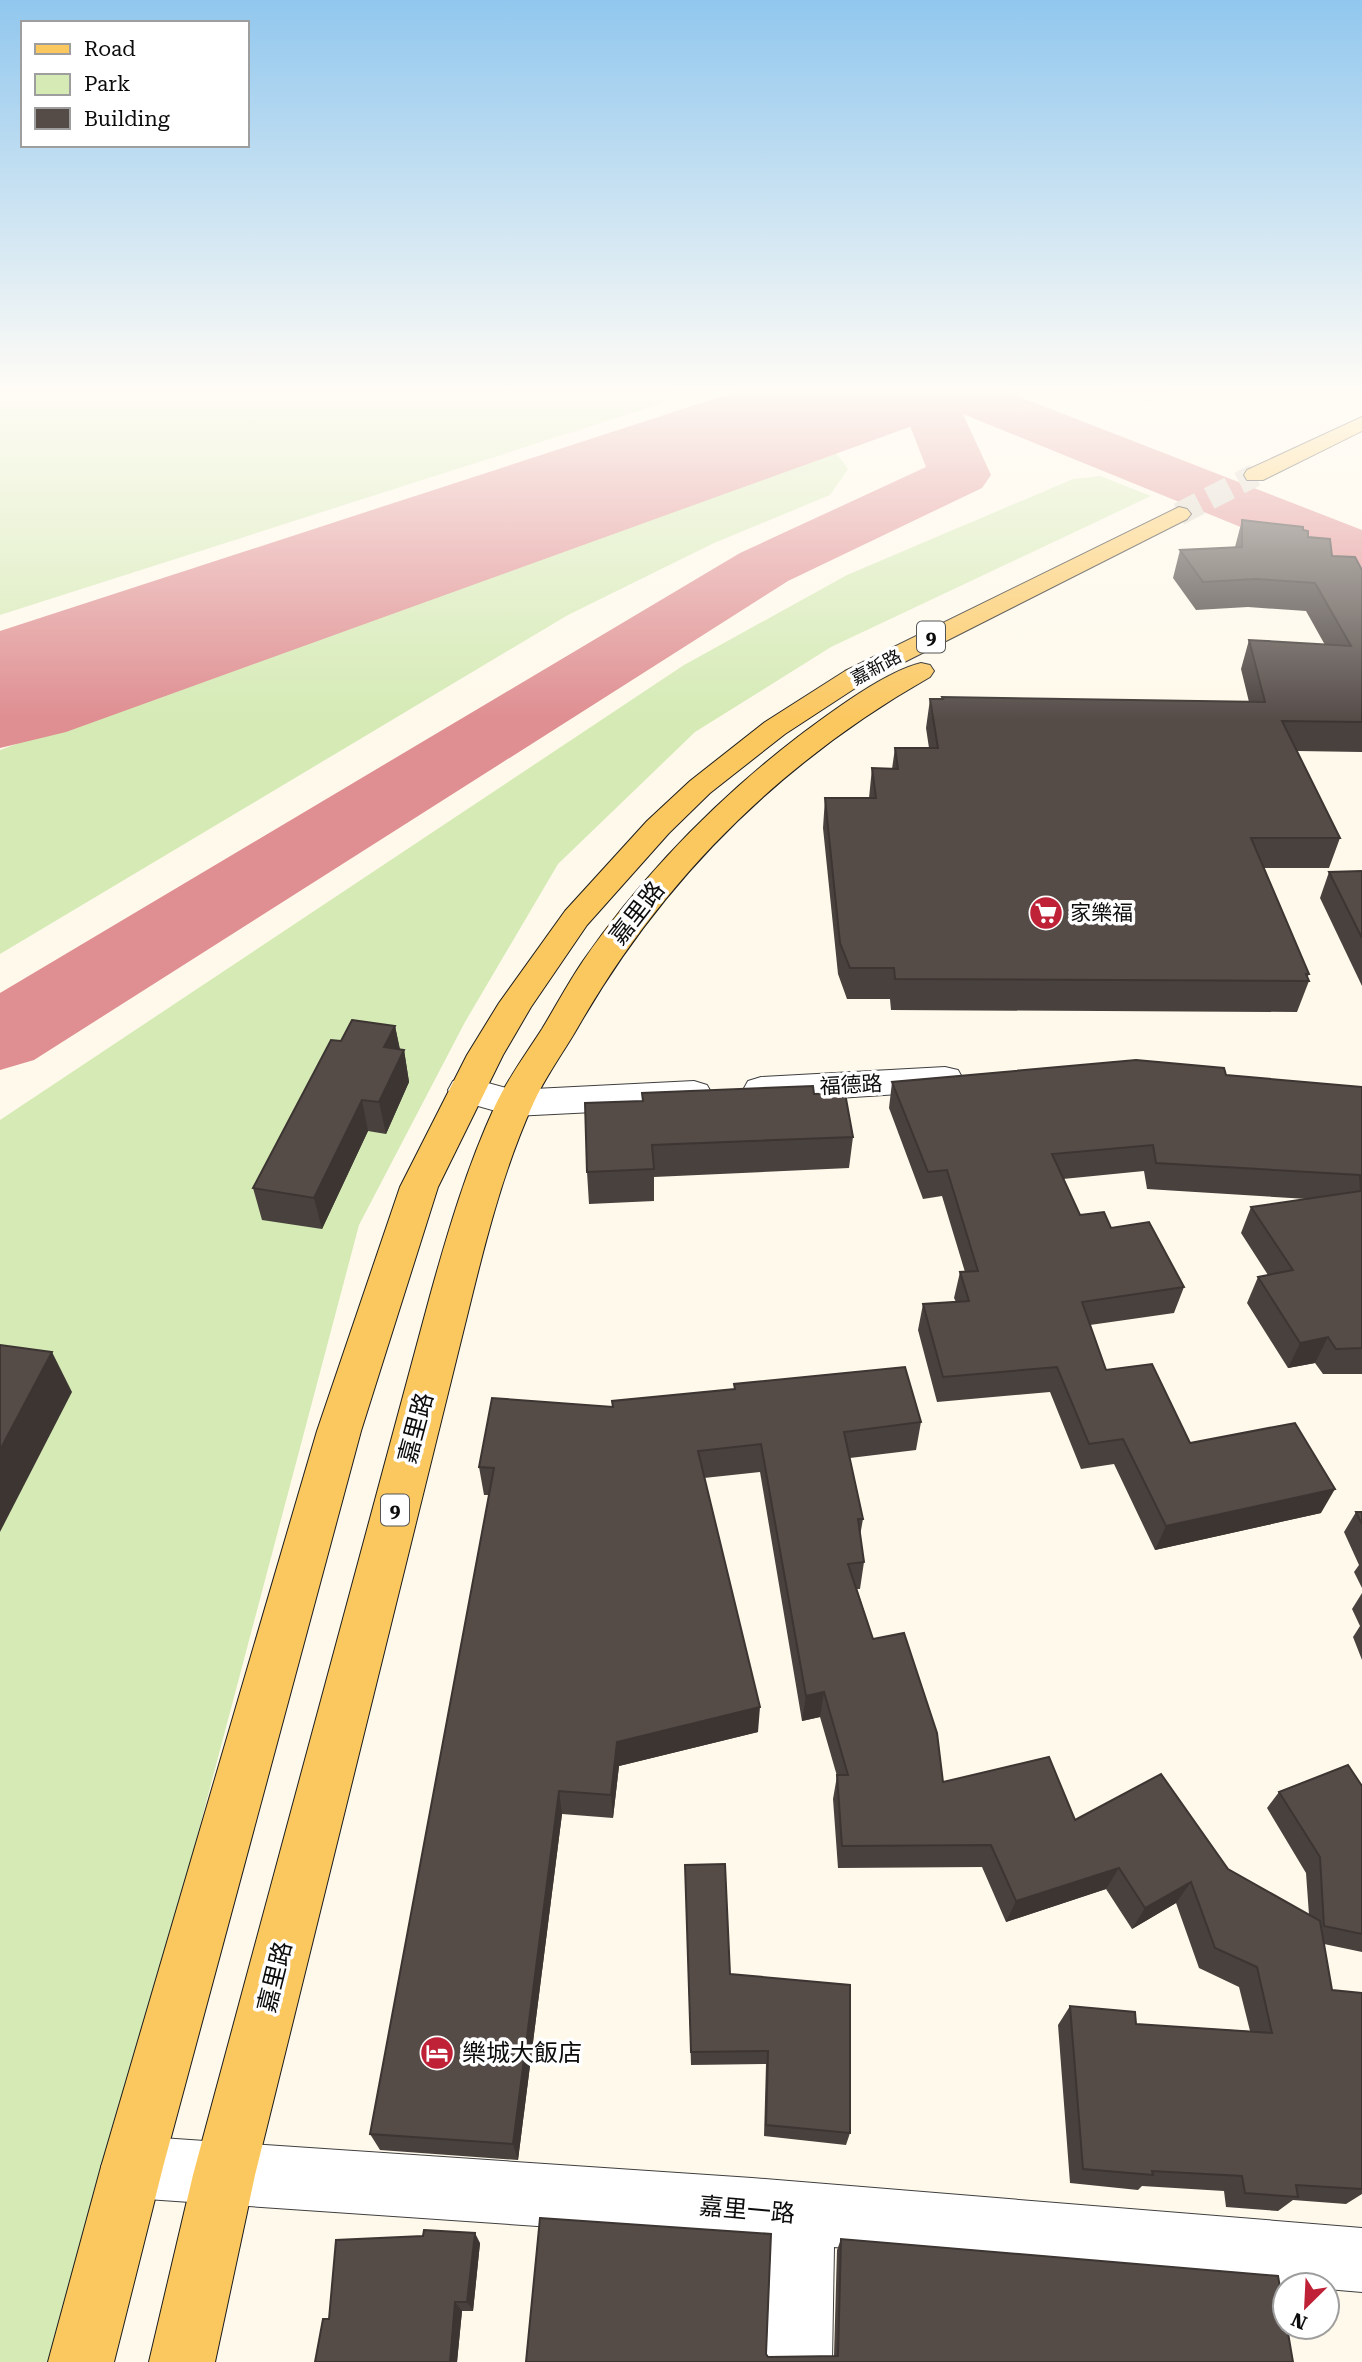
<svg xmlns="http://www.w3.org/2000/svg" width="1362" height="2362" font-family="'Roboto Serif','Noto Sans TC',serif">
<rect width="100%" height="100%" fill="#fff9eb"/>
<g fill="#d5eab5">
<path d="M0,390H673L660,404L0,615Z"/>
<path d="M1105,390H1172L1145,403Z"/>
<path d="M834,450L848,469L830,495L714,543L568,615L0,954V750Z"/>
<path d="M1100,476L1151,496L831,647L695,732L558,864L465,1022L359,1225L58,2362H0V1120L684,665L847,575L1073,479Z"/>
</g>
<g fill="none" stroke-linecap="round" stroke-linejoin="round">
<path fill="#df8e91" fill-rule="evenodd" d="M896,390H1002L1362,530V573L1339,567L963,414L991,475L982,488L788,581L34,1060L0,1070V993L740,553L926,467Z"/>
<path fill="#df8e91" fill-rule="evenodd" d="M741,390H950L929,420L66,732L0,748V631Z"/>
<path stroke="#dbd5ca" stroke-width="23" stroke-dasharray="23 11" stroke-linecap="butt" d="M1179,514L1255,475"/>
<g stroke="#3f3f3f" stroke-width="2">
<g id="street">
<path d="M945,1067L958,1070L963,1079L958,1088L945,1091L761,1103L748,1099L743,1090L748,1081L761,1077Z"/>
<path d="M466,1077L514,1090L694,1081L707,1085L712,1094L707,1103L694,1107L514,1116L453,1099L448,1090L453,1081Z"/>
<path d="M132,2136L752,2178L1362,2228V2292L1327,2289V2285H1285L834,2247L832,2362H766L771,2242L132,2198L110,2189L101,2167L110,2145Z"/>
</g>
</g>
<g stroke="#1d1d1d" stroke-width="2">
<g id="primary">
<path d="M1362,417V431L1263,480H1247L1244,475L1247,470Z"/>
<path d="M1179,507L1187,509L1191,514L1187,519L863,683L785,734L710,793L669,833L587,925L531,1007L503,1055L438,1187L361,1431L163,2167L114,2362H48L101,2167L317,1431L400,1187L467,1055L499,1003L565,911L647,821L690,781L765,722L845,671Z"/>
<path d="M921,663L930,665L934,671L930,677C781,762 664,877 578,1027C563,1053 545,1077 533,1104C505,1166 488,1231 472,1296L255,2175L215,2362H149L193,2175L430,1296C448,1231 467,1167 495,1106C508,1078 526,1054 542,1029C556,1006 568,983 583,961C642,876 717,799 799,736C830,713 884,672 921,663Z"/>
</g>
</g>
<use href="#street" fill="#fff" fill-rule="evenodd"/>
<use href="#primary" fill="#fbc75f" fill-rule="evenodd"/>
</g>
<g fill="#49413e">
<path d="M1242,520L1303,530L1308,537L1332,556L1362,570V752L1297,751L1340,838L1329,868H1264L1309,974L1307,978L1309,981L1297,1012L891,1010L890,999H847L838,974L823,828L825,798H869L872,768L892,769L895,748H929L926,728L930,699H942V697L1249,702L1241,669L1249,640L1325,645L1306,611L1248,607L1196,610L1173,578L1180,550L1235,547Z"/>
<path d="M1362,871V986L1320,898L1329,872Z"/>
<path d="M395,1026L400,1049L404,1050L409,1082L386,1134L368,1131L322,1229L262,1220L253,1188Z"/>
<path d="M1226,1075L1362,1087V1374H1323L1315,1363L1288,1368L1247,1303L1258,1277L1268,1275L1241,1233L1251,1207L1307,1199L1147,1189L1144,1171L1063,1179L1080,1215L1111,1228L1184,1287L1174,1313L1090,1325L1106,1370L1190,1443L1321,1513L1155,1550L1114,1464L1081,1469L1050,1392L937,1402L918,1330L923,1304L956,1302L954,1298L960,1272H965L942,1196L923,1199L889,1108L892,1082Z"/>
<path d="M642,1093L814,1094L853,1137L849,1168L654,1177V1201L589,1204L587,1172L642,1101Z"/>
<path d="M734,1384L921,1422L916,1450L850,1458L863,1519L860,1536L864,1562L860,1589H857L873,1639L943,1782L1075,1820L1228,1869L1309,1915L1306,1873L1267,1808L1279,1792L1362,1786V1952L1324,1944L1332,1990L1362,1993V2194L1346,2204L1293,2200L1278,2211L1226,2207L1224,2191L1142,2186L1138,2190L1070,2183L1058,2025L1070,2006L1136,2024L1250,2031L1239,1987L1199,1968L1176,1903L1132,1929L1106,1889L1006,1922L982,1867L838,1868L833,1799L837,1776L820,1717L802,1721L760,1472L704,1478L758,1732L619,1766L613,1818L562,1814L518,2160L380,2150L370,2134L489,1495H484L479,1467L613,1407L734,1389Z"/>
<path d="M1356,1512H1362V1588L1354,1572L1359,1565L1344,1532Z"/>
<path d="M1362,1593V1660L1353,1637L1360,1626L1352,1609Z"/>
<path d="M685,1865L730,1974L850,2133L846,2145L764,2136L766,2064L691,2065Z"/>
<path d="M841,2239L1293,2362H526L766,2354L768,2357L834,2356L837,2250Z"/>
<path d="M480,2243L473,2311H462L457,2362H315L329,2319Z"/>
</g>
<g fill="#3c3532">
<path d="M395,1026L401,1056L404,1050L409,1082L386,1134L379,1102L384,1047Z"/>
<path d="M362,1100L368,1131L322,1229L314,1198Z"/>
<path d="M1328,1337L1315,1363L1288,1368L1300,1343Z"/>
<path d="M52,1352L72,1392L0,1532V1450Z"/>
<path d="M1335,1489L1321,1513L1155,1550L1166,1526Z"/>
<path d="M824,1692L820,1717L802,1721L806,1696Z"/>
<path d="M760,1707L758,1732L619,1766L613,1818L611,1795L617,1742Z"/>
<path d="M559,1791L562,1814L518,2160L513,2144Z"/>
<path d="M1119,1868L1106,1889L1006,1922L1016,1901Z"/>
<path d="M1191,1882L1176,1903L1132,1929L1145,1908Z"/>
<path d="M475,2233L480,2243L473,2311L467,2302Z"/>
<path d="M455,2302L462,2311L457,2362H450Z"/>
</g>
<g fill="#554c48" stroke="#3c3532" stroke-width="2">
<path d="M1242,520L1303,527V530L1308,531V537L1330,539L1332,556L1355,557L1362,570V722L1282,721L1340,838H1251L1309,974H1306L1309,981L895,979L894,968H850L840,943L825,798H876L872,768L898,769L895,748H938L930,699H943L942,697L1265,702L1249,640L1351,646L1315,583L1256,579L1203,582L1180,550L1242,547Z"/>
<path d="M1362,871V938L1329,872Z"/>
<path d="M352,1020L395,1026L384,1047L404,1050L379,1102L362,1100L314,1198L253,1188L331,1040L341,1041Z"/>
<path d="M1136,1060L1224,1068L1226,1075L1362,1087V1348L1336,1349L1328,1337L1300,1343L1258,1277L1293,1270L1251,1207L1361,1191L1360,1175L1156,1163L1153,1145L1052,1154L1080,1215L1104,1212L1111,1228L1149,1222L1184,1287L1082,1302L1106,1370L1152,1364L1190,1443L1295,1423L1335,1489L1166,1526L1123,1439L1089,1444L1057,1367L943,1377L923,1304L969,1301L960,1272L978,1271L947,1170L928,1172L892,1082Z"/>
<path d="M813,1086L814,1094L845,1093L853,1137L652,1145L654,1169L587,1172L585,1103L643,1101L642,1093Z"/>
<path d="M0,1345L52,1352L0,1450Z"/>
<path d="M905,1367L921,1422L844,1432L863,1519H858L864,1562L848,1564L873,1639L904,1633L937,1733L943,1782L1049,1757L1075,1820L1161,1774L1228,1869L1320,1921L1332,1990L1362,1993V2189L1296,2185L1298,2197L1245,2193L1242,2176L1152,2171L1153,2175L1083,2169L1070,2006L1135,2012L1136,2024L1272,2033L1257,1967L1215,1948L1191,1882L1145,1908L1119,1868L1016,1901L991,1845L842,1846L837,1775H848L824,1692L806,1696L761,1444L698,1451L760,1707L617,1742L611,1795L559,1791L513,2144L370,2134L494,1468L479,1467L492,1398L613,1407L612,1401L735,1389L734,1384Z"/>
<path d="M1356,1512H1362V1524Z"/>
<path d="M1348,1765L1362,1786V1934L1324,1926L1320,1857L1279,1792Z"/>
<path d="M725,1864L730,1974L850,1985V2133L766,2125L768,2051L691,2052L685,1865Z"/>
<path d="M540,2218L771,2234L766,2354L768,2357L838,2356L841,2239L1278,2276L1285,2316V2327H1287L1293,2362H526Z"/>
<path d="M424,2230L475,2233L467,2302H455L450,2362H315L323,2319H329L336,2240L423,2236Z"/>
</g>
<linearGradient id="sky" x2="0" y2="1"><stop stop-color="#91c7ee"/><stop offset="0.54" stop-color="#fffcf6"/><stop offset="1" stop-color="#fffcf6" stop-opacity="0"/></linearGradient>
<rect width="1362" height="720" fill="url(#sky)"/>
<defs>
<g id="supermarket-disc" transform="scale(1.75)"><circle r="9.5" fill="#bf2237" stroke="#fff"/><path d="M-6-5.5h2.5l.6 2H6L4.5 2H-2.5L-4.4-4H-6ZM-1.5 3.2a1.3 1.3 0 1 0 .1 0ZM3 3.2a1.3 1.3 0 1 0 .1 0Z" fill="#fff"/></g>
<g id="hotel-disc" transform="scale(1.75)"><circle r="9.5" fill="#bf2237" stroke="#fff"/><path d="M-6-4.5h1.5V1H6V5H4.5V3h-9V5H-6ZM-4 0a1.8 1.8 0 1 1 3.6 0ZM.5 0V-2.5h3Q6-2.5 6 0Z" fill="#fff"/></g>
</defs>
<g fill-rule="evenodd">
<use href="#supermarket-disc" x="1046" y="913"/>
<use href="#hotel-disc" x="437" y="2053"/>
</g>
<g text-anchor="middle" dominant-baseline="central" stroke-width="7" stroke-linejoin="round" paint-order="stroke">
<g font-size="18" fill="#0c0c0c" stroke="#fff">
<text transform="translate(876 667) rotate(-28)">嘉新路</text>
</g>
<g fill="#fff" stroke="#555" stroke-width="2">
<rect x="917" y="621.5" width="28" height="31" rx="5"/>
<rect x="381" y="1494.5" width="28" height="31" rx="5"/>
</g>
<g font-size="19" font-weight="bold" fill="#0c0c0c">
<text x="931" y="637">9</text>
<text x="395" y="1510">9</text>
</g>
<g font-size="21" fill="#0c0c0c" stroke="#fff" text-anchor="start">
<text x="1070" y="913">家樂福</text>
</g>
<g font-size="21" fill="#0c0c0c" stroke="#fff">
<text transform="translate(851 1085) rotate(-3)">福德路</text>
</g>
<g font-size="24" fill="#0c0c0c" stroke="#fff">
<text transform="translate(637 913) rotate(-52)">嘉里路</text>
<text transform="translate(416 1428) rotate(-75)">嘉里路</text>
<text transform="translate(275 1977) rotate(-76)">嘉里路</text>
<text transform="translate(747 2210) rotate(5)">嘉里一路</text>
</g>
<g font-size="24" fill="#0c0c0c" stroke="#fff" text-anchor="start">
<text x="462" y="2053">樂城大飯店</text>
</g>
</g>
<rect x="21" y="21" width="228" height="126" fill="#ffffff" stroke="#9e9e9e" stroke-width="2"/>
<rect x="35" y="44" width="35" height="10" fill="#fbc75f" stroke="#9e9e9e" stroke-width="2"/>
<text x="84" y="56" font-size="21" fill="#0c0c0c">Road</text>
<rect x="35" y="74" width="35" height="21" fill="#d5eab5" stroke="#9e9e9e" stroke-width="2"/>
<text x="84" y="91" font-size="21" fill="#0c0c0c">Park</text>
<rect x="35" y="108" width="35" height="21" fill="#554c48" stroke="#9e9e9e" stroke-width="2"/>
<text x="84" y="126" font-size="21" fill="#0c0c0c">Building</text>
<g transform="translate(1306 2306) rotate(204)"><circle r="33" fill="#ffffff" stroke="#9e9e9e" stroke-width="2"/>
<path d="M0-5L12 26L0 18L-12 26Z" fill="#bf2237"/>
<text y="-10" font-size="19" font-weight="bold" text-anchor="middle" fill="#0c0c0c">N</text>
</g>
</svg>
